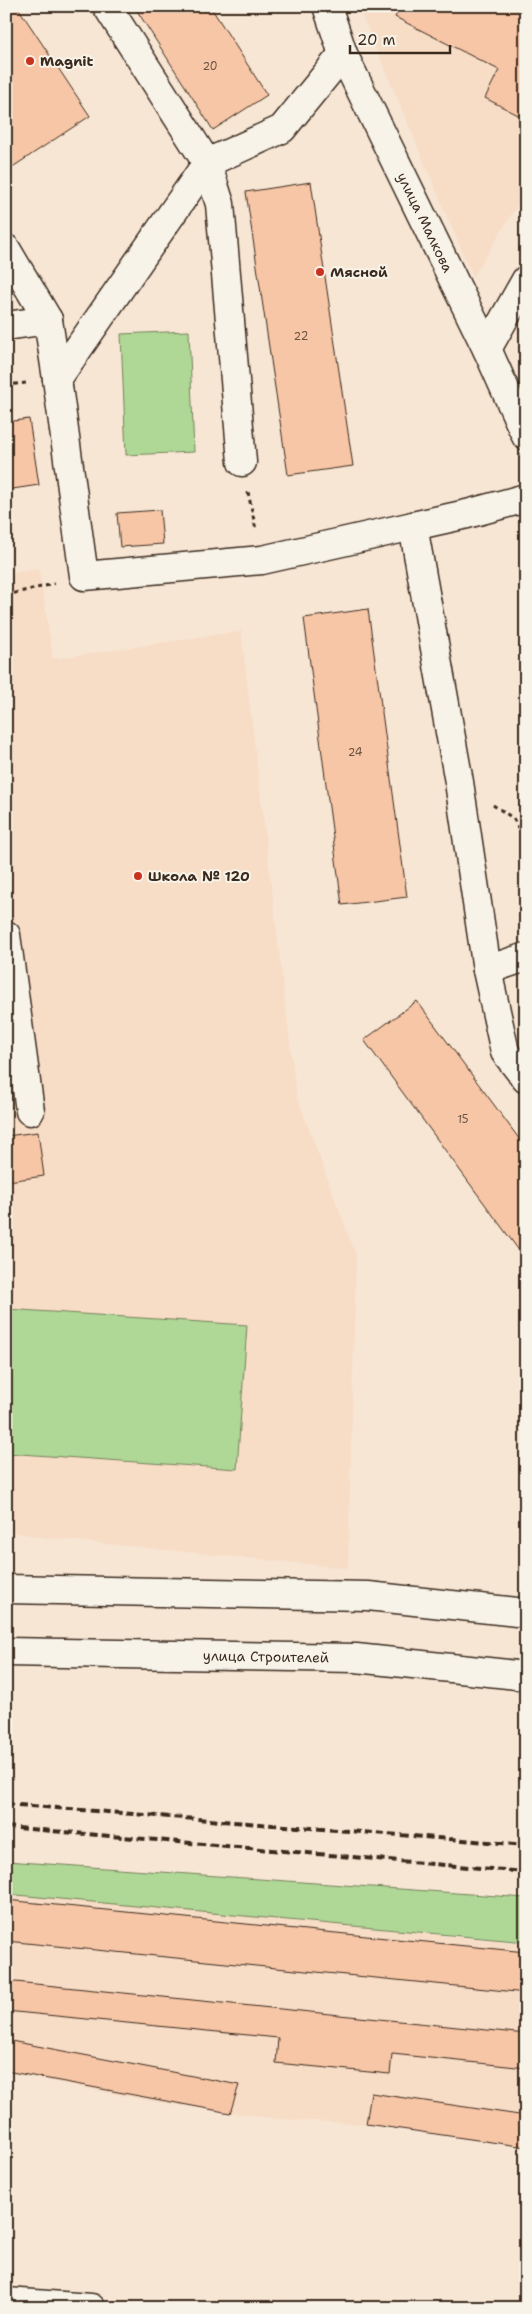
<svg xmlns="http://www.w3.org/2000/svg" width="532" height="2314" font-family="'Shantell Sans',sans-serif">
<rect width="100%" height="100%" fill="#f7e6d4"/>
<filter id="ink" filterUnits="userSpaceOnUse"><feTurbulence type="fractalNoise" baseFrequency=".02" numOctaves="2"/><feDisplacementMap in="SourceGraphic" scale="10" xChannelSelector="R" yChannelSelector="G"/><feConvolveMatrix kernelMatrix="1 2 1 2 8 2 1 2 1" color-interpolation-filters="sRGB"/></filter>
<g filter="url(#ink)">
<g fill="#f7dcc6">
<path d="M358,6H526V191L473,277Z"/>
<path d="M39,569L53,659L241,631L296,1094L356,1256L348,1568L47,1538L6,1531V574Z"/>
<path d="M6,1891L526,1944V2147L366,2124L278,2119L149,2101L6,2072Z"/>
</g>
<g fill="#afd896" stroke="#75815a">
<path d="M189,331L194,452L126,455L121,334Z"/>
<path d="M6,1309L247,1325L237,1469L6,1453Z"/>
<path d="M6,1861L526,1898V1942L6,1894Z"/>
</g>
<g fill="#f7c6a6" stroke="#3b2a1e">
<path d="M6,6H17L90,116L8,170L6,166Z"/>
<path d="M134,6H210L267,95L213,130Z"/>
<path d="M401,6H526V119L485,98L499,70L395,17Z"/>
<path d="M311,182L353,466L288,475L246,192Z"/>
<path d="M29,419L39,485L6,490V422Z"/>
<path d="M160,510L163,544L120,547L117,513Z"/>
<path d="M368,609L407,897L342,905L304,618Z"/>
<path d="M417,1001L526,1148V1260L364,1040Z"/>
<path d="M38,1132L44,1176L8,1181L6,1174V1136Z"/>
<path d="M6,1900L526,1952V1993L6,1941Z"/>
<path d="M6,1981L526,2034V2068L392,2054L390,2074L276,2063L278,2038L6,2011Z"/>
<path d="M6,2040L239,2085L230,2113L6,2071Z"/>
<path d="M371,2093L526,2116V2147L366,2124Z"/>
</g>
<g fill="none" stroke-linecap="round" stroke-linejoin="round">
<g stroke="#3b2a1e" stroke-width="31">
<g id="minor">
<path d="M107,6L207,163L220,204L242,462"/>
<path id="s1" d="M327,6L343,54L487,349L526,436"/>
<path d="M343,54L282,129L207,163L57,379L84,576L262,560L413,526"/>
<path d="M6,249L48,320L57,379"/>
<path d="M6,326L48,320"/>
<path d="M487,349L526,280"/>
<path d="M526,498L467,514L413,526L459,782L487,970L505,1052L526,1079"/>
<path d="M6,935L30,1111"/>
<path d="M487,970L526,957"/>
<path d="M6,2302L91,2308"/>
</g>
</g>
<g stroke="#3b2a1e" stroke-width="31">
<g id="major">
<path d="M6,1589L368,1596L526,1613"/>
<path id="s2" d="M6,1652L356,1658L526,1676"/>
</g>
</g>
<g stroke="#3b2a1e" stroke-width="3" stroke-dasharray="4 4" stroke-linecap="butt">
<path d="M6,385L26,383"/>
<path d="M248,492L256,530"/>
<path d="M6,595L54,584"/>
<path d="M493,805L513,818L526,843"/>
</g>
<use href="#minor" stroke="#f7f3e8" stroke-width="28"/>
<use href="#major" stroke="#f7f3e8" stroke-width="28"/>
<g stroke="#3b2a1e" stroke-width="4" stroke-dasharray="8 4" stroke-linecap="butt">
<path d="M6,1804L526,1845"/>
<path d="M6,1827L526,1872"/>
</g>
</g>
</g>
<g fill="#c8321e" stroke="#f7f3e8" stroke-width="2">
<circle cx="30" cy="61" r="5"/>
<circle cx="320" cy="272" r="5"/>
<circle cx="138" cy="876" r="5"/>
</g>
<g text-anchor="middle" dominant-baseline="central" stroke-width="4" stroke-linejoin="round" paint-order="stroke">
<g font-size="11" fill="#6a5140">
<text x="210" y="66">20</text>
<text x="301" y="336">22</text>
<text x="355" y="752">24</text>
<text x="463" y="1119">15</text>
</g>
<g font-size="14" font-weight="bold" fill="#3b2a1e" stroke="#f7f3e8" text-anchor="start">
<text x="40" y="61">Magnit</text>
<text x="330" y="272">Мясной</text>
<text x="148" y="876">Школа № 120</text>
</g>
<g font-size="14" fill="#3b2a1e" stroke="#f7f3e8">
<text stroke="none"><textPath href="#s1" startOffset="238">улица Малкова</textPath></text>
<text stroke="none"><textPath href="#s2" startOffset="260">улица Строителей</textPath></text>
</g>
</g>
<rect width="532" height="2314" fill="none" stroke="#f7f3e8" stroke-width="25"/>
<rect x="12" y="12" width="507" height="2289" fill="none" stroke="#3b2a1e" stroke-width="2" filter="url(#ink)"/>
<path d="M350 45v8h100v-8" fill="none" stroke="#3b2a1e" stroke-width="2.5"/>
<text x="357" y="45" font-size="15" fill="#3b2a1e" stroke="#f7f3e8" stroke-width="4" paint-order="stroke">20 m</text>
</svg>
